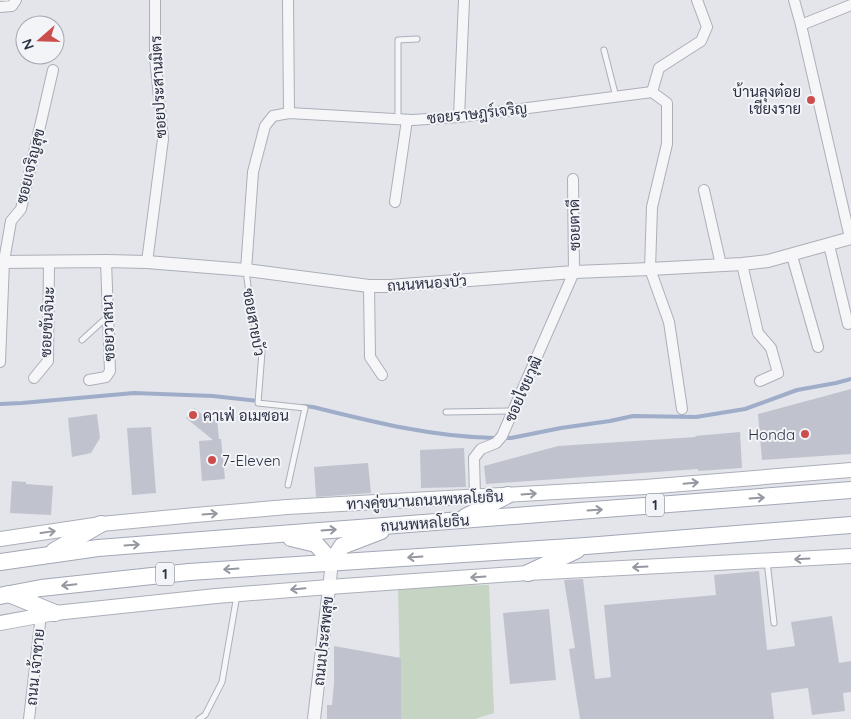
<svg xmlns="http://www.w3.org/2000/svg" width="851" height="719" font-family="Quicksand,Sarabun,sans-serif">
<rect width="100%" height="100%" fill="#e3e5eb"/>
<path fill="#c6d4c4" d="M489,585L494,713L475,719H401L398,587Z"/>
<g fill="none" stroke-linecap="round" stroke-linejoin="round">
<g stroke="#9fadc9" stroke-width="4">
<path d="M0,404L22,403L134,393L213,396L259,401"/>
<path d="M303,406L313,407C373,422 433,437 495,438"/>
<path d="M505,438H511L561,428L610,421L633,416L696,417L745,409L797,390L836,383L851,379"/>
</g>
</g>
<g fill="#c0c3cd">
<path d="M851,389V454L762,460L758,414Z"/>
<path d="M194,408L209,420L217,419L219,439H221L225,479L202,481L199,441L213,440L186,418Z"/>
<path d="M97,414L100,438L91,453L72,457L68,418Z"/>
<path d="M151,427L156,493L132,495L127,428Z"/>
<path d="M740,432L742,468L698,471V469L486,484L484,466L558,446L696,437L695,436Z"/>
<path d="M464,448L466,487L421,488L420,450Z"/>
<path d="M368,463L371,493L316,497L314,467Z"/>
<path d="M12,481L26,482V484L53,486L51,515L10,513Z"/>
<path d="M759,571L767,650L795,646L791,622L832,616L839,663L851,661V692L843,693L845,711L812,715L808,688L771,693L774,719H580L569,649L575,648L564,580L583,579L595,679L611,677L604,605L716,595L714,575Z"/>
<path d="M549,609L556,680L510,684L503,613Z"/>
<path d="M334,646L401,658V719H327V705H332L334,683Z"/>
</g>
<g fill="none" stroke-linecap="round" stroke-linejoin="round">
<g stroke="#acafb9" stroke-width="7">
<g id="service">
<path d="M604,50L616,97"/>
<path d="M398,119V40L417,39"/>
<path d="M246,271L252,315L262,352L258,403L305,408L288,485"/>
<path d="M82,340L107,317"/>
<path d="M446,412L513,411"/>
<path d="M767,561L774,623"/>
<path d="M199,719L205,715L222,682L237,595"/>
</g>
</g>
<g stroke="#acafb9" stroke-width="12">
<g id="minor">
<path d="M288,0L289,113"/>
<path d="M794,0L801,25"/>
<path d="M0,7L12,6L16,0"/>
<path d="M652,92L659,68L701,41L707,27L697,0"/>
<path d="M459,117L464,0"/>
<path d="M704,190L721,265"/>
<path d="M395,202L407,120"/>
<path d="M850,238L801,25L851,5"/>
<path d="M829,245L848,324"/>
<path d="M792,256L818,347"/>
<path d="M147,262L163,139L155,57V0"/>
<path d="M742,264L758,333L771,348L778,373L760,381"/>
<path d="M246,270L253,172L265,126L273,116L289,113L412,120L459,117L652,92L667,103V144L652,207L650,269L669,322L682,409"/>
<path d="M369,286L370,357L382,375"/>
<path d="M0,362L4,261L11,221L21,209L53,70"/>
<path d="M34,378L48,361L49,262"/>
<path d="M89,380L106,377L110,371L106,261"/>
<path d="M475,497L474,458L481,449L496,443L502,436L574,272L573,179"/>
<path d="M29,719L41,615"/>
</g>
</g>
<g stroke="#acafb9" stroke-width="14">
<g id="tertiary">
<path d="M0,262L106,261L147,262L246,270L369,286H390L574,272L650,269L742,264L768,261L851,238"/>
<path d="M314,719L332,562"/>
</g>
</g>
<g stroke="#acafb9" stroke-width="16">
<g id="secondary">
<path d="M0,539L101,524L195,515L287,507L645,487L851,470"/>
<path d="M0,623L55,613L216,596L329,587L528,573L851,556"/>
</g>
</g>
<g stroke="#a3a7b6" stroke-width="18">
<g id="primary">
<path d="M465,517L508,495"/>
<path d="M291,538L316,544L332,562"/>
<path d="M54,551L101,524"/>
<path d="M0,562L98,548L851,490"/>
<path d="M332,562L342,546L381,531"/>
<path d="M528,573L577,550"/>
<path d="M9,594L55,613"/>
<path d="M0,596L41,588L189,572L586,546L851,525"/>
</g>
</g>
<use href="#service" stroke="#f6f6f9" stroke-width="5"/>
<use href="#minor" stroke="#f6f6f9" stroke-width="10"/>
<use href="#tertiary" stroke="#f6f6f9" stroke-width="12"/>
<use href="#secondary" stroke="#fff" stroke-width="14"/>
<use href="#primary" stroke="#fff" stroke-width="16"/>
</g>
<defs><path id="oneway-shaft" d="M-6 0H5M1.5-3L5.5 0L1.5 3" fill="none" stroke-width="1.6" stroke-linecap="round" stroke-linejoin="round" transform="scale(1.25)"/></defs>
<g stroke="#9598a1">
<use href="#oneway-shaft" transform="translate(691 483) rotate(-5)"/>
<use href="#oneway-shaft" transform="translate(529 494) rotate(-4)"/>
<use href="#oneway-shaft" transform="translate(757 498) rotate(-4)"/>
<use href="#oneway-shaft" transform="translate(595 510) rotate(-4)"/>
<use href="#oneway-shaft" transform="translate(210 514) rotate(-4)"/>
<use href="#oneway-shaft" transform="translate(329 530) rotate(-4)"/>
<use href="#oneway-shaft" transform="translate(48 532) rotate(-8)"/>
<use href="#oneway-shaft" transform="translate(132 545) rotate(-4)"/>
<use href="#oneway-shaft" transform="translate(415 557) rotate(176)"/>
<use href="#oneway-shaft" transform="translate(802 559) rotate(177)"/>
<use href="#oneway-shaft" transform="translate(640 567) rotate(177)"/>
<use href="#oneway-shaft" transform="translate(231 569) rotate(176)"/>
<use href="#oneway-shaft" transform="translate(478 577) rotate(176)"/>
<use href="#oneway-shaft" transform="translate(69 585) rotate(174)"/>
<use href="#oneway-shaft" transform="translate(298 589) rotate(175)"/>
</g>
<g fill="#cb4e4d" stroke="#f3f4f8" stroke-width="2">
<circle cx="811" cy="100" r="5"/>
<circle cx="193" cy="415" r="5"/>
<circle cx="805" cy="434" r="5"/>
<circle cx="212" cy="460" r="5"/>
</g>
<g text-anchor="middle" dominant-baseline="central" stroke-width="4" stroke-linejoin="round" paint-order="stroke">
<g fill="#f3f4f8" stroke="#676b79" stroke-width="1">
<rect x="646" y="493.5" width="18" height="23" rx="4"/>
<rect x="156" y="562.5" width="18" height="23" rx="4"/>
</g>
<g font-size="14" font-weight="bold" fill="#2b3043">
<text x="655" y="505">1</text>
<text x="165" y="574">1</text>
</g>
<g font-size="15" fill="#2b3043" stroke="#f3f4f8">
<text transform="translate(158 87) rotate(-93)">ซอยประสานมิตร</text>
<text transform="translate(477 113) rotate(-6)">ซอยราษฎร์เจริญ</text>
<text transform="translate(30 166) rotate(-76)">ซอยเจริญสุข</text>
<text transform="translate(574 225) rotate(-91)">ซอยตาดี</text>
<text transform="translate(427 283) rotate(-4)">ถนนหนองบัว</text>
<text transform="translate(47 322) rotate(-87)">ซอยขันจินะ</text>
<text transform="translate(254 322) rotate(80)">ซอยสายบัว</text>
<text transform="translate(108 328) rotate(-92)">ซอยวาสนา</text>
<text transform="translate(523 389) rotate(-66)">ซอยไชยวุฒิ</text>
<text transform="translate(425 500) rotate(-3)">ทางคู่ขนานถนนพหลโยธิน</text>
<text transform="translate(425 523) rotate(-4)">ถนนพหลโยธิน</text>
<text transform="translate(323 641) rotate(-84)">ถนนประสพสุข</text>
<text transform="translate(35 667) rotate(-84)">ถนน เจ้าชาย</text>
</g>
<g font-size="15" fill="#2b3043" stroke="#f3f4f8" text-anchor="end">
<text x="801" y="91">บ้านลุงต๋อย<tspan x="801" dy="17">เชียงราย</tspan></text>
<text x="203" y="415" text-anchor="start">คาเฟ่ อเมซอน</text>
<text x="795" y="434">Honda</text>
<text x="222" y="460" text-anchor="start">7-Eleven</text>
</g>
</g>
<g transform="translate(40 40) rotate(250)"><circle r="24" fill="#f3f4f8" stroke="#a3a6b0"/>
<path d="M0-4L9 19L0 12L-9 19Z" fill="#cb4e4d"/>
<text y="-8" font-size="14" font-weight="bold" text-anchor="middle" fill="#2b3043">N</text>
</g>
</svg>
